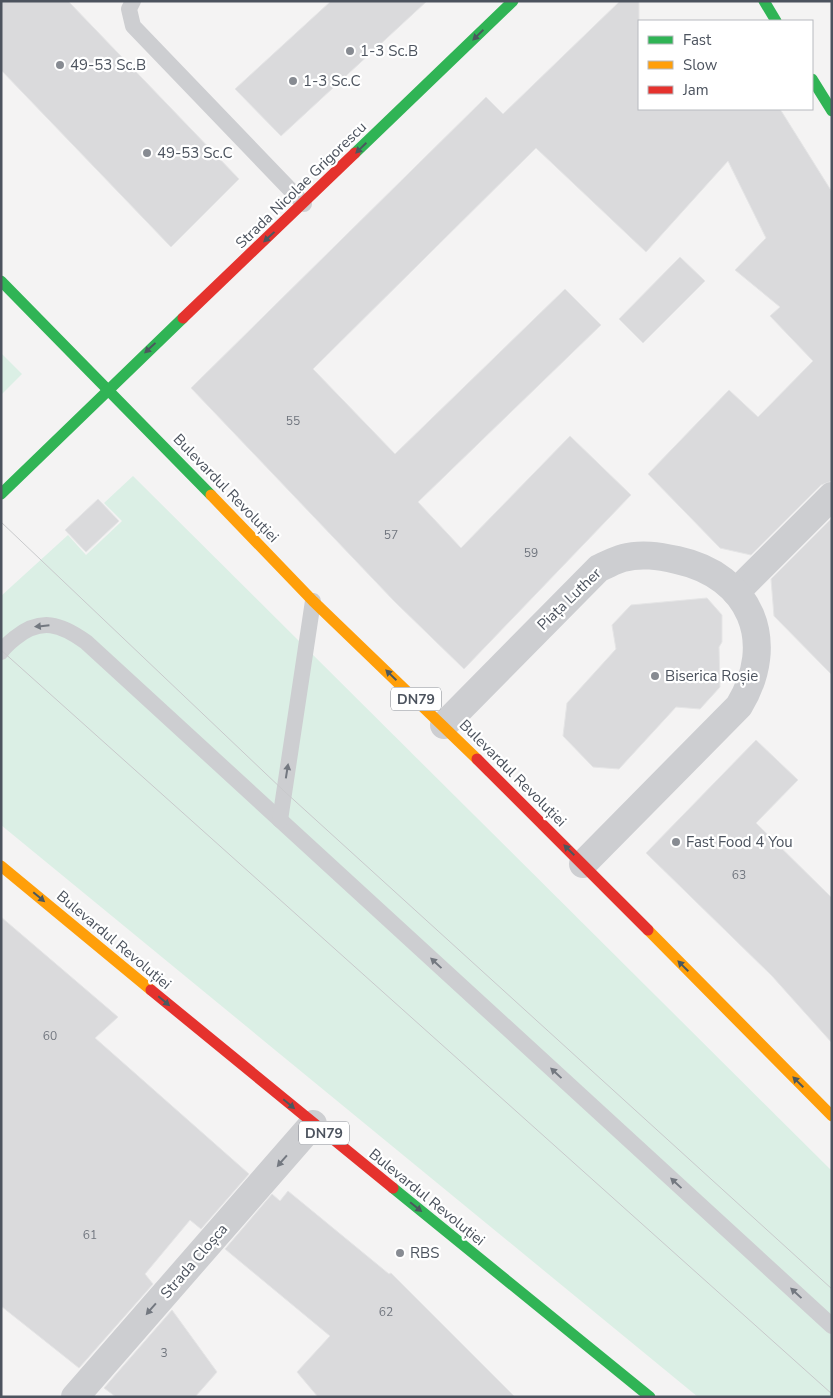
<svg xmlns="http://www.w3.org/2000/svg" width="833" height="1398" font-family="'Nunito Sans',sans-serif">
<rect width="100%" height="100%" fill="#f4f3f3"/>
<g fill="#dbefe5">
<path d="M1,353L22,374L1,395Z"/>
<path d="M133,476L832,1171V1397H698L1,825V596L68,535L86,555L122,521L104,503Z"/>
</g>
<g fill="#dadadc" stroke="#e5e5e6">
<path d="M1,1H68L239,179L171,247L1,70Z"/>
<path d="M331,1H427L281,136L235,89Z"/>
<path d="M620,1H639V109H780L832,192V481L821,485L751,555L720,548L648,474L729,390L758,417L813,361L770,316L780,307L735,270L766,238L728,161L646,252L536,148L313,369L395,454L565,289L601,325L418,502L461,548L570,436L631,495L464,669L394,601L191,388L486,97L503,114Z"/>
<path d="M680,257L705,281L643,343L619,319Z"/>
<path d="M98,499L119,521L86,552L65,530Z"/>
<path d="M832,518V675L774,616L771,579Z"/>
<path d="M707,598L722,615V642L719,647L720,687L700,709L676,707L619,769L593,767L563,736L567,703L616,649L612,625L631,605Z"/>
<path d="M756,740L798,780L756,823L832,898V1043L772,976L646,853Z"/>
<path d="M1,917L118,1017L95,1038L249,1174L201,1229L190,1220L145,1274L153,1284L79,1368L1,1306Z"/>
<path d="M288,1191L389,1274L391,1273L515,1397H318L297,1372L330,1336L225,1249L272,1194L280,1201Z"/>
<path d="M172,1310L217,1372L195,1397H116L104,1388Z"/>
</g>
<g fill="none" stroke-linecap="round" stroke-linejoin="round">
<g stroke="#cdced1" stroke-width="16">
<path d="M133,1L129,9L133,26L304,204"/>
<path d="M1,652C5,646 10,642 15,638C41,617 61,624 86,642L832,1326"/>
<path d="M280,820L313,601"/>
</g>
<g stroke="#cdced1" stroke-width="28">
<path d="M736,592L832,496"/>
<path d="M444,725L599,568C607,565 615,560 623,558C641,553 659,556 677,560C751,576 778,642 739,706L583,864"/>
<path d="M75,1397L313,1124"/>
</g>
<g stroke="#30b455" stroke-width="11">
<path d="M764,1L776,21"/>
<path d="M812,79L832,111"/>
<path d="M355,153L513,1"/>
<path d="M1,281L211,495"/>
<path d="M1,494L183,318"/>
<path d="M393,1188L650,1397"/>
</g>
<g stroke="#ff9f0a" stroke-width="11">
<path d="M211,495L313,601L477,759"/>
<path d="M1,866L151,990"/>
<path d="M648,930L832,1116"/>
</g>
<g stroke="#e5322d" stroke-width="11">
<path d="M183,318L355,153"/>
<path d="M477,759L648,930"/>
<path d="M151,990L393,1188"/>
</g>
<g stroke="#c8c9cb" stroke-width="1">
<path d="M1,522L284,791L832,1289"/>
<path d="M1,650L832,1394"/>
</g>
</g>
<defs><path id="oneway-solid" d="M-6-.8H1V-3.2L6.5 0L1 3.2V.8H-6Z" transform="scale(1.25)"/></defs>
<g fill="#4b585e">
<use href="#oneway-solid" transform="translate(478 35) rotate(136)"/>
<use href="#oneway-solid" transform="translate(361 148) rotate(136)"/>
<use href="#oneway-solid" transform="translate(269 237) rotate(137)"/>
<use href="#oneway-solid" transform="translate(150 348) rotate(137)"/>
<use href="#oneway-solid" transform="translate(391 675) rotate(-136)"/>
<use href="#oneway-solid" transform="translate(569 850) rotate(-135)"/>
<use href="#oneway-solid" transform="translate(39 897) rotate(40)"/>
<use href="#oneway-solid" transform="translate(683 966) rotate(-135)"/>
<use href="#oneway-solid" transform="translate(164 1001) rotate(40)"/>
<use href="#oneway-solid" transform="translate(798 1082) rotate(-135)"/>
<use href="#oneway-solid" transform="translate(289 1104) rotate(40)"/>
<use href="#oneway-solid" transform="translate(416 1207) rotate(39)"/>
</g>
<g fill="#737880">
<use href="#oneway-solid" transform="translate(42 626) rotate(174)"/>
<use href="#oneway-solid" transform="translate(287 771) rotate(-81)"/>
<use href="#oneway-solid" transform="translate(436 963) rotate(-137)"/>
<use href="#oneway-solid" transform="translate(556 1073) rotate(-137)"/>
<use href="#oneway-solid" transform="translate(282 1161) rotate(131)"/>
<use href="#oneway-solid" transform="translate(676 1183) rotate(-137)"/>
<use href="#oneway-solid" transform="translate(796 1293) rotate(-137)"/>
<use href="#oneway-solid" transform="translate(151 1309) rotate(131)"/>
</g>
<g fill="#878b92" stroke="#fff" stroke-width="2">
<circle cx="350" cy="51" r="5"/>
<circle cx="60" cy="65" r="5"/>
<circle cx="293" cy="81" r="5"/>
<circle cx="147" cy="153" r="5"/>
<circle cx="655" cy="676" r="5"/>
<circle cx="676" cy="842" r="5"/>
<circle cx="400" cy="1253" r="5"/>
</g>
<g text-anchor="middle" dominant-baseline="central" stroke-width="4.5" stroke-linejoin="round" paint-order="stroke">
<g font-size="12" fill="#71767f">
<text x="293" y="421">55</text>
<text x="391" y="535">57</text>
<text x="531" y="553">59</text>
<text x="739" y="875">63</text>
<text x="50" y="1036">60</text>
<text x="90" y="1235">61</text>
<text x="386" y="1312">62</text>
<text x="164" y="1353">3</text>
</g>
<g fill="#fff" stroke="#82878e" stroke-width="1">
<rect x="391" y="687.5" width="50" height="23" rx="4"/>
<rect x="299" y="1121.5" width="50" height="23" rx="4"/>
</g>
<g font-size="14" font-weight="bold" fill="#4c535e">
<text x="416" y="699">DN79</text>
<text x="324" y="1133">DN79</text>
</g>
<g font-size="15" fill="#4c535e" stroke="#fff" text-anchor="start">
<text x="360" y="51">1-3 Sc.B</text>
<text x="70" y="65">49-53 Sc.B</text>
<text x="303" y="81">1-3 Sc.C</text>
<text x="157" y="153">49-53 Sc.C</text>
<text x="665" y="676">Biserica Roșie</text>
<text x="686" y="842">Fast Food 4 You</text>
<text x="410" y="1253">RBS</text>
</g>
<g font-size="15" fill="#4c535e" stroke="#fff">
<text transform="translate(301 185) rotate(-44)">Strada Nicolae Grigorescu</text>
<text transform="translate(226 488) rotate(46)">Bulevardul Revoluției</text>
<text transform="translate(569 599) rotate(-44)">Piața Luther</text>
<text transform="translate(513 773) rotate(45)">Bulevardul Revoluției</text>
<text transform="translate(114 940) rotate(40)">Bulevardul Revoluției</text>
<text transform="translate(427 1197) rotate(39)">Bulevardul Revoluției</text>
<text transform="translate(194 1261) rotate(-49)">Strada Cloșca</text>
</g>
</g>
<rect width="833" height="1398" fill="none" stroke="#4c535e" stroke-width="5"/>
<rect x="638" y="20" width="175" height="90" fill="#ffffff" stroke="#b7babf"/>
<rect x="648" y="36" width="25" height="8" fill="#30b455" stroke="#b7babf"/>
<text x="683" y="45" font-size="15" fill="#4c535e">Fast</text>
<rect x="648" y="61" width="25" height="8" fill="#ff9f0a" stroke="#b7babf"/>
<text x="683" y="70" font-size="15" fill="#4c535e">Slow</text>
<rect x="648" y="86" width="25" height="8" fill="#e5322d" stroke="#b7babf"/>
<text x="683" y="95" font-size="15" fill="#4c535e">Jam</text>
</svg>
